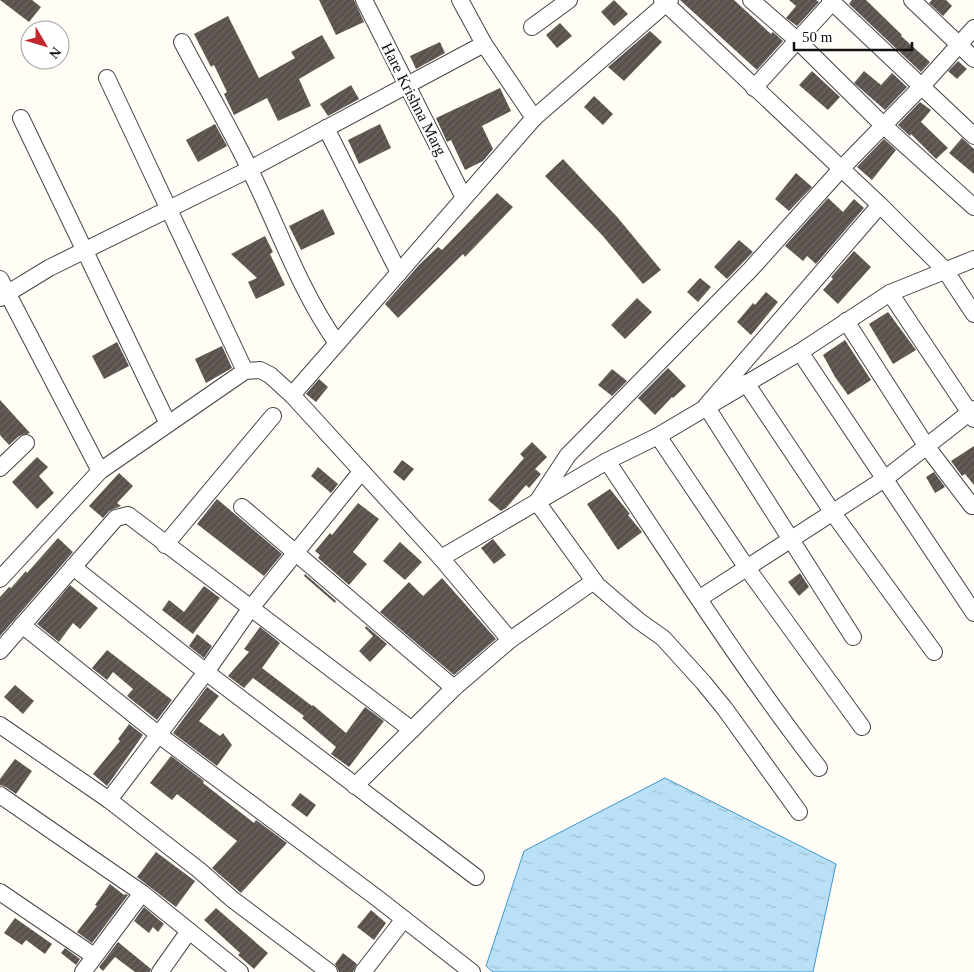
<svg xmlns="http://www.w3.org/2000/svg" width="974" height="972" font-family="'Times New Roman',serif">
<defs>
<pattern id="water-ripples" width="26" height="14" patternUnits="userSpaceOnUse" patternTransform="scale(1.25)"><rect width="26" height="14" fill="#b9e0f7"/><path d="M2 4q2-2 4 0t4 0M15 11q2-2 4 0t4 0" fill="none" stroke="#9ebfd3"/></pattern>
<pattern id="building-hatch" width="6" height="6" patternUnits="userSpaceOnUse" patternTransform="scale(1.25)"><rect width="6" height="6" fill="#5a524d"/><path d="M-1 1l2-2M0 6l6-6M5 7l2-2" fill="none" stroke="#6d6662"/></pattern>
</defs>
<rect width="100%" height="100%" fill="#fffdf5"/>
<path fill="url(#water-ripples)" stroke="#3f96cf" d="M665,778L836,864L813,972H493L486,966L524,851Z"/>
<g fill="url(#building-hatch)">
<path d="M0,0H32L41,7L29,22Z"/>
<path d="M319,0H354L364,22L336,35Z"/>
<path d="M614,0L628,14L614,26L601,12Z"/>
<path d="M680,0H734L771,34L773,32L783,41L757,70Z"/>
<path d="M789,0H816L819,2L797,26L786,18L796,6Z"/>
<path d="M852,0H866L902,35L901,36L930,62L921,72L849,4Z"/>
<path d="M932,0H946L952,6L943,16L929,3Z"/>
<path d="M228,16L259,78L295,58L291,52L322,35L335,58L299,79L311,106L278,121L267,98L234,115L224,94L227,92L214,65L211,67L194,34Z"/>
<path d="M560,23L572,36L557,48L546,35Z"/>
<path d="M650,31L662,42L624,81L608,67Z"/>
<path d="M440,42L445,53L416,69L410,56Z"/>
<path d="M958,61L967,69L957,79L948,71Z"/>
<path d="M812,71L840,97L828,110L799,85Z"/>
<path d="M864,71L881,85L892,73L907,87L885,110L854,83Z"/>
<path d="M351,85L359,99L328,116L320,104Z"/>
<path d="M500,88L511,111L482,126L493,149L483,161L465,170L451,140L447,142L436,118Z"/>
<path d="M594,96L613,114L603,125L584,107Z"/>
<path d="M920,102L931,110L921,122L948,148L936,159L911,134L910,136L898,125Z"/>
<path d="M215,124L227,146L198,162L186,140Z"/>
<path d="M380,124L391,148L359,164L348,140Z"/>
<path d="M962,138L974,149V174L949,153Z"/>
<path d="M884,139L896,150L872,180L857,167Z"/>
<path d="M563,159L618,218L661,270L643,284L602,235L545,176Z"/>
<path d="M796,173L812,187L789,211L775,199Z"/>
<path d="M497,193L513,207L465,257L463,254L398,318L385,304L419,265L438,247L442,250Z"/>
<path d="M828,198L843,212L854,199L864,208L816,264L807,256L803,261L785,246Z"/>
<path d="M323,209L335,234L301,250L289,226Z"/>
<path d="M265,236L273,252L270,254L285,285L256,299L248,282L257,278L231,254Z"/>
<path d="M739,240L753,252L727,279L714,267Z"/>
<path d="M854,251L871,267L838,304L823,290L833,279L831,277Z"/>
<path d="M700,278L711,287L698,302L687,292Z"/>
<path d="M766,292L778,302L751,335L737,322L753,303L755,305Z"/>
<path d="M637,298L652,312L625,339L611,325Z"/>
<path d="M888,312L916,350L893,364L869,324Z"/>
<path d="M845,340L871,380L848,395L835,377L823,355Z"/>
<path d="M117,342L129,366L104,379L92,356Z"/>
<path d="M222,346L232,368L206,383L195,359Z"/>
<path d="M668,368L686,386L673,398L672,397L655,415L638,398Z"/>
<path d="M612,369L627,381L612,396L598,385Z"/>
<path d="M319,379L328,387L316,402L306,394Z"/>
<path d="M0,400L30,433L19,436L9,445L0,435Z"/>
<path d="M532,442L547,457L535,469L541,474L529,488L526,485L506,508L501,511L488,500L524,458L520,454Z"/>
<path d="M974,446V485L965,474L962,476L951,461Z"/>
<path d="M37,457L48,467L39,476L54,493L37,509L12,482Z"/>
<path d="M402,460L414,469L404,481L393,472Z"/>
<path d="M318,467L338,484L331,493L311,476Z"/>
<path d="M934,472L945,487L935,493L926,477Z"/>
<path d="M119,473L133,486L117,503L121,506L109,511L103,518L89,506Z"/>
<path d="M610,489L630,514L628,515L642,532L618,550L587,504Z"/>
<path d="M217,499L282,554L264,576L197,524Z"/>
<path d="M358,503L379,519L353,552L367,564L349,585L318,558L320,555L315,551L330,533L332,535Z"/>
<path d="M58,538L73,552L0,636V597L9,587L11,588L26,571L27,573Z"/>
<path d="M493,539L506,555L494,564L481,548Z"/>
<path d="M400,542L422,562L405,580L383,561Z"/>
<path d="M800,573L809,587L799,596L788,582Z"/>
<path d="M305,574L336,601L335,603L304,576Z"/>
<path d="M442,578L496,639L454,675L380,612L409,582L423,596Z"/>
<path d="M70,585L98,608L80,629L73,623L59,642L37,624Z"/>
<path d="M204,586L220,598L193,634L162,610L169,600L184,612Z"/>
<path d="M366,626L387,644L370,662L359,651L373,636L365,628Z"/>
<path d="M260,627L280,643L262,668L312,706L313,705L346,733L365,707L384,721L349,767L331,754L336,747L302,718L304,716L253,678L244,688L228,676L249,652L244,649Z"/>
<path d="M197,634L212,646L204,658L189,646Z"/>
<path d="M107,650L172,700L157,720L127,696L133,689L113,672L107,680L92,668Z"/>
<path d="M15,685L34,701L23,714L4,697Z"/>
<path d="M207,687L219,696L199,721L220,736L223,733L232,745L217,766L173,733Z"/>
<path d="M129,724L143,735L107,786L93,774L120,741L118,739Z"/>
<path d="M171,756L204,781L203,783L254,823L256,820L287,843L241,893L212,868L237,841L177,794L172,800L150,783Z"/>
<path d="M15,759L32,771L16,794L6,787L0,785V779Z"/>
<path d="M300,793L316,805L307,817L291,805Z"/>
<path d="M156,852L195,881L176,907L137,877Z"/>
<path d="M110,884L124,895L125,894L128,895L92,943L77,932L97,906L95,905Z"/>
<path d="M144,907L164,924L158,932L153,927L149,933L134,921Z"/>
<path d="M216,908L268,953L254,969L238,955L240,953L204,920Z"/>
<path d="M371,910L386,923L374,940L357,927Z"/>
<path d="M15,918L52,944L45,954L26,940L22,945L4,933Z"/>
<path d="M118,942L151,969L150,972H135L115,957L103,971L99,967Z"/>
<path d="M65,948L80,959L76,965L61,953Z"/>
<path d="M343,953L357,964L353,972H339L335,964Z"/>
</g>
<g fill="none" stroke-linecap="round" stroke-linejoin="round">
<g stroke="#444" stroke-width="18">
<g id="minor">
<path d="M364,0L464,198"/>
<path d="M460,0L484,44L534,118"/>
<path d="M662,0L880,205L945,270L974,314"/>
<path d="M751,0L797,40L883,125L974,207"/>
<path d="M830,0L974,136"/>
<path d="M912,0L974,59"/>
<path d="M532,27L569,0"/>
<path d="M182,42C204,84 229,126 250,170C278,227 300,291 337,343"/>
<path d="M107,78L245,371"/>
<path d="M754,88L834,0"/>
<path d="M21,118L168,424"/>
<path d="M326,128L399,273"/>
<path d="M0,279L100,471"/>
<path d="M890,293L974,419"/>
<path d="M0,298L49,268L250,169L484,44"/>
<path d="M846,321L927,447L972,506"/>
<path d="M800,352L974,613"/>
<path d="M746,383L833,513L934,652"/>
<path d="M292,395L534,118L670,0"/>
<path d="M658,436L747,568L862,727"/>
<path d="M607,461C676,564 743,670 819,768"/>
<path d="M0,468L26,443"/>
<path d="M242,507L454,688"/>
<path d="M165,545L273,416"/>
<path d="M441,558L607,461L658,436L800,352L890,293L974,259"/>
<path d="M73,567L206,672L476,877"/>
<path d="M0,579L100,471L245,371L260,370L270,375L292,395L441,558L510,640L594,581"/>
<path d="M700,598L886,478L974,409"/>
<path d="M22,625L159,735L377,898L472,972"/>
<path d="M853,637L706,406L880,205"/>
<path d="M0,651L116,518L128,515L412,730"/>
<path d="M0,725L109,800L199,870L232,899L329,972"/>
<path d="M355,786L454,688L510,640"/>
<path d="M0,795L142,893L240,972"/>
<path d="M109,800L206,672L250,609L361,472"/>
<path d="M799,812L725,709L703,682L663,638L639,621L597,585L537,502L568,455L750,270L841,169L922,86L974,28"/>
<path d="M0,892L94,956"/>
<path d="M83,972L142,893"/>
<path d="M160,972L189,931"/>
<path d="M363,972L404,919"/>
</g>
</g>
<use href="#minor" stroke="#fff" stroke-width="16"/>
</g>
<g text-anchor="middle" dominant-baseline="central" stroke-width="5" stroke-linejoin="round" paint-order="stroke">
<g font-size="16" fill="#111" stroke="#fff">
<text transform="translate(414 99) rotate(63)">Hare Krishna Marg</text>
</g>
</g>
<g transform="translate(45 45) rotate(128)"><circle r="24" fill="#ffffff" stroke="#a0a0a0"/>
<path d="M0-4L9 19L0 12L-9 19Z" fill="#c4262e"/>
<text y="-8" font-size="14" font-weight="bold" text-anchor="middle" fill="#111111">N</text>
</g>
<path d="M794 42v8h118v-8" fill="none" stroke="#111111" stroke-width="2.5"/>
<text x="802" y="42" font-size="15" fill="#111111" stroke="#ffffff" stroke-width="4" paint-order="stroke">50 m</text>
</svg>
